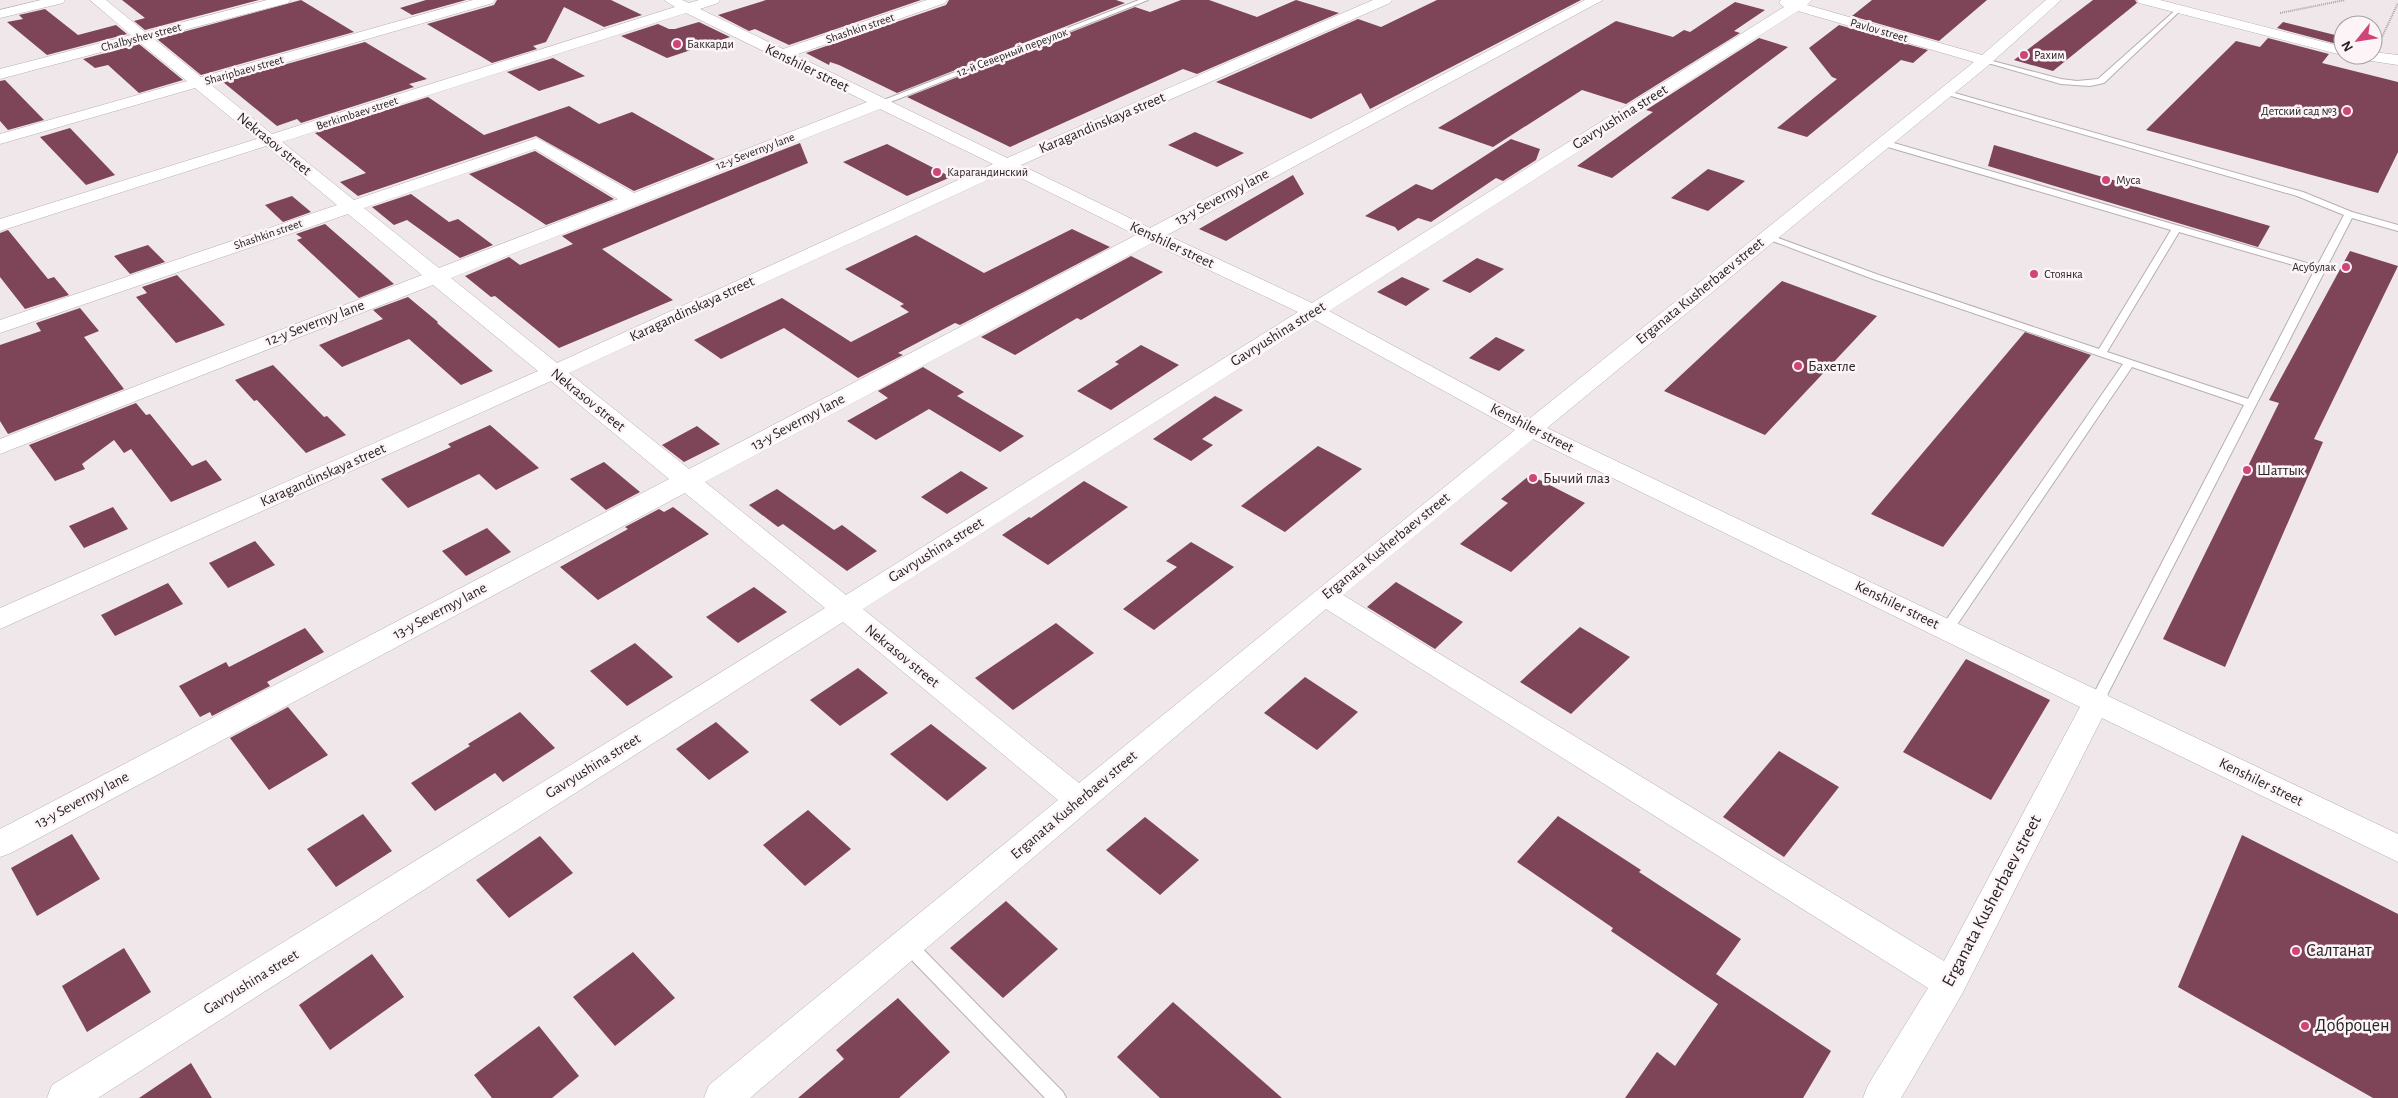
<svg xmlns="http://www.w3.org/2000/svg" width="2398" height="1098" font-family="'Alegreya Sans',sans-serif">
<rect width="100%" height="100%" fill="#efe7e9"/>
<g fill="#7e4457">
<path d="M122,0H259L145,30L134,21L145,18Z"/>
<path d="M301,0L354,32L201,75L157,39Z"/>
<path d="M426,0H466L412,15L400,8Z"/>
<path d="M497,0H611L642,15L604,27L564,7L546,42L533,46L537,49L492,63L427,24L494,5Z"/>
<path d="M766,0H921L789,45L755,29L749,31L718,15Z"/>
<path d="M949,0H1116L1125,3L897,93L839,65L830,62L829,65L806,53L946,5Z"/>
<path d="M1181,0H1209L1257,17L1296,0L1339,13L1197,74L1183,69L1010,147L907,97L1135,7L1150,12Z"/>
<path d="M1437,0H1581L1370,109L1361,93L1311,119L1216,82L1358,19L1381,27Z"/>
<path d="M1872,0H1987L1939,41L1852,16Z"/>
<path d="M2093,0H2135L2137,3L2053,71L2014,60Z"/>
<path d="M1735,2L1765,10L1734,31L1740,33L1626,104L1582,90L1493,147L1438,128L1616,21L1673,37L1684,30L1690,32Z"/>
<path d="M45,9L78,35L116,25L127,34L47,55L7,22L23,19L19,15Z"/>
<path d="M699,22L730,37L667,58L621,36L658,24L669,29H675Z"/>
<path d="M2283,22L2343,37L2337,44L2277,28Z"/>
<path d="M1839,25L1928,50L1913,63L1901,60L1807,137L1777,128L1837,79L1832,77L1809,48Z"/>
<path d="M1759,38L1788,47L1612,178L1577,166L1653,112L1646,110Z"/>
<path d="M2268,38L2329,54L2322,63L2398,82V152L2378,193L2146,130L2236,41L2260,47Z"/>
<path d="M365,42L427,79L409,84L414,87L301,123L297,119L277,126L223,82Z"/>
<path d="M139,44L183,80L139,93L108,65L95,68L83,59Z"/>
<path d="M553,58L585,76L539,91L507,72Z"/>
<path d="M5,80L44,120L8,130L0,121V81Z"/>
<path d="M428,97L484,135L569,106L599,124L632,112L715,159L634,191L536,136L358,196L340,182L366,173L315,133Z"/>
<path d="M70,128L115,175L86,185L40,137Z"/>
<path d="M1195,132L1244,153L1217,167L1168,145Z"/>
<path d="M1511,139L1540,149L1536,160L1503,181L1496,178L1431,222L1418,218L1398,231L1395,227L1365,216L1416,184L1432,190Z"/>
<path d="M800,143L808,163L602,249L673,300L559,348L495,296L491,297L465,276L509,257L520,265L573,244L562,236Z"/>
<path d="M887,144L951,177L907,196L843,162Z"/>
<path d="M1994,145L2270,226L2258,247L1988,166Z"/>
<path d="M535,151L614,199L546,225L469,174Z"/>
<path d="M1708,169L1745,181L1708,211L1671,198Z"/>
<path d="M1293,175L1304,194L1226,241L1199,229Z"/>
<path d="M411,194L449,222L458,219L493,245L460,258L407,220L394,225L372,207Z"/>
<path d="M292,196L311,212L283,222L265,205Z"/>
<path d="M325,224L394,284L359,298L297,240L302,238L296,234Z"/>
<path d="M1072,229L1110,247L960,325L955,323L898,353L903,355L858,378L784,328L721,359L694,340L782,298L851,342L909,312L900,306L904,304L845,269L916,235L984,273Z"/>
<path d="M8,230L48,279L54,277L69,295L25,309L0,277V233Z"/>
<path d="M148,245L165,262L130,274L114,256Z"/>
<path d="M2350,251L2398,266L2314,439L2323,442L2225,667L2163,639L2279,403L2269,400Z"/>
<path d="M1131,256L1163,272L1081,320L1077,318L1015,355L981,337Z"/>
<path d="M1477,258L1504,269L1470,293L1442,281Z"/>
<path d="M177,275L225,325L176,343L136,297L147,293L142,287Z"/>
<path d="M1402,277L1430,289L1406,306L1377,292Z"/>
<path d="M1782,281L1877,316L1765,435L1664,391Z"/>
<path d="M408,297L438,322L437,323L493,371L461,385L409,339L342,367L319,345L383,319L373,310Z"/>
<path d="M80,308L99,331L84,337L124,389L8,434L0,421V345L41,331L36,323Z"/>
<path d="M2025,332L2091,355L1943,547L1871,514Z"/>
<path d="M1496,337L1525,350L1499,371L1469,358Z"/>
<path d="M1141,345L1179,365L1111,410L1077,391L1119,364L1115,362Z"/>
<path d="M273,365L324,417L327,416L346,435L306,453L257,400L254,401L235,380Z"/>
<path d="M923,367L964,392L957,396L1024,436L1000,452L929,409L876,440L847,421L888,398L878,391Z"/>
<path d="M1215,396L1243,410L1202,439L1213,445L1191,461L1153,439Z"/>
<path d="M136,403L146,415L150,414L192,466L206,460L222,480L171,502L131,449L124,453L114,440L82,464L85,469L55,481L29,445Z"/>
<path d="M490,425L539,468L496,490L479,474L408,508L381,479L451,447L448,444Z"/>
<path d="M697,426L720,444L684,462L662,445Z"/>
<path d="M1318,446L1362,469L1285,532L1241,506Z"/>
<path d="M604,462L640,492L606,510L570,479Z"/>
<path d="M961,471L988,488L947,514L921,497Z"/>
<path d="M1530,475L1585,503L1511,572L1460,544L1508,503L1501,499Z"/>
<path d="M1084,481L1128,507L1048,565L1002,535L1029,517L1031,518Z"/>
<path d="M777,489L834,530L842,525L877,551L847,571L783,524L778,527L749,505Z"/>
<path d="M113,507L128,529L84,548L69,526Z"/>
<path d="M673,507L709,534L598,600L560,567L628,529L625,527L659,509L664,512Z"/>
<path d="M487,528L511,552L466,576L442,551Z"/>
<path d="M255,541L275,565L228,588L209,563Z"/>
<path d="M1191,542L1234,567L1154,630L1123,609L1177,567L1166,561Z"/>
<path d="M1396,582L1463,622L1435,649L1367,607Z"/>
<path d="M168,583L183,604L115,636L101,615Z"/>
<path d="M754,587L787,612L738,643L706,617Z"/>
<path d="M1056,623L1094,653L1013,710L975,678Z"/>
<path d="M1580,627L1630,657L1571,714L1520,682Z"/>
<path d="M305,628L324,652L267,682L270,686L212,716L210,712L200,717L179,686L226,662L229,667Z"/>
<path d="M635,643L673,677L627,706L590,671Z"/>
<path d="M1966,659L2050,700L1991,800L1903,752Z"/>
<path d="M858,668L888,693L840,726L810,700Z"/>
<path d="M1305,677L1358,712L1317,750L1264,713Z"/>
<path d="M288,707L328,755L269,790L230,738Z"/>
<path d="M520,712L555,748L503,782L495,773L435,811L411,783L470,746L468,744Z"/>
<path d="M716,722L749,752L709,780L676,749Z"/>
<path d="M931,724L987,768L947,801L890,754Z"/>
<path d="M1779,751L1839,787L1784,857L1723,817Z"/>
<path d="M808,810L851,849L805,886L763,845Z"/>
<path d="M363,814L392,851L336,887L307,849Z"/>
<path d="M1558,816L1641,870L1639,872L1741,939L1716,974L1831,1051L1803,1098H1625L1657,1052L1675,1066L1718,1004L1611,931L1613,928L1517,862Z"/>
<path d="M1145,817L1199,860L1160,895L1106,850Z"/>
<path d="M72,834L100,879L37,916L11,868Z"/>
<path d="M2242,835L2398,914V1098H2373L2178,987Z"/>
<path d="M540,836L573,873L509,918L476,880Z"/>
<path d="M1006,901L1058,949L1003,998L950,948Z"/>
<path d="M124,948L151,992L87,1032L62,986Z"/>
<path d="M633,952L675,998L615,1046L573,997Z"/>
<path d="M372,954L404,997L330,1050L299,1005Z"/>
<path d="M898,998L950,1052L899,1098H798L844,1059L836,1050Z"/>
<path d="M1173,1002L1282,1098H1160L1117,1057Z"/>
<path d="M539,1026L579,1076L552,1098H492L474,1075Z"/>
<path d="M191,1063L212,1098H139Z"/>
</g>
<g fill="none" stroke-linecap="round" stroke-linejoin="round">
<g stroke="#b6afb1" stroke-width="2">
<g id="service">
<path d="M1139,0H1148L883,105L876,103Z"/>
<path d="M2179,7L2183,9L2181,10L2104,83L2090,86L2061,84L1981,61L1985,59L2061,79L2077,81L2098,79Z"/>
<path d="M1944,90L2303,192L2352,212L2398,225V231L2352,218L2104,701L2102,705L2097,706L2092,705L2090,701L2244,405L2132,367L1952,632H1942L1940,629L1942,626L2123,364L1873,279L1762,237L1767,234L1770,235L1879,275L2099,349L2171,230L1881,145V141H1887L2317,266L2344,215L2297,196L1944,94ZM2179,232L2314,271L2248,399L2107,352Z"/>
<path d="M907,937L913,939L1063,1092L1066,1098H1045L901,949L899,944L901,939Z"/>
</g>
</g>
<g stroke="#b6afb1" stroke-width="1">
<g id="minor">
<path d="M41,0H65L63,3L0,18V10Z"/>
<path d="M90,0H106L145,32L267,0H290L288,3L153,38L201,77L473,0H495L493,3L210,84L272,134L675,7L664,0H682L689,3L699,0H720L718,3L700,9L783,49L927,0H947L945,3L795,55L1007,158L1373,0H1392L1390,3L1021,165L1150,228L1585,0H1603L1167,235L1312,303L1784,7L1779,3L1781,0H1812L1807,5L1982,55L2046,0H2061L1990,64L1547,428L2097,690L2107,693L2108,696L2398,834V862L2102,718L1962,994L1901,1098H1863L1868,1085L1928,988L1326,609L750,1098H704L709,1085L1058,800L843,622L98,1098H47L52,1085L825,608L685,493L11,853L0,857V829L669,479L551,381L0,629V608L538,371L433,285L0,454V439L422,275L348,214L0,333V320L337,205L266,146L0,231V219L257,139L195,88L0,144V134L187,81L139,42L0,79V69L131,35ZM1798,11L1974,62L1529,419L1329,311ZM686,13L867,102L634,193L537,138L354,200L282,142ZM880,109L993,164L557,363L451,278ZM535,149L618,199L439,268L364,208ZM1007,171L1136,235L689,469L569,373ZM1152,243L1298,312L846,595L705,482ZM1315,320L1515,430L1079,783L863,609ZM1533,439L2080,707L1944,961L1343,595Z"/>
<path d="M2137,0H2160L2343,47V55H2345L2338,54L2139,3Z"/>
<path d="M2373,52L2398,55V65L2359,59L2352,55H2373Z"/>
</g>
</g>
<g stroke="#a9a3a4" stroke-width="2" stroke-dasharray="1 1" stroke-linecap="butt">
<path d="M2280,13L2345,0"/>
<path d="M2381,39L2398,3"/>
</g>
<use href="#service" fill="#fff" fill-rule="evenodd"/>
<use href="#minor" fill="#fff" fill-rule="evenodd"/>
</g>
<g fill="#cf4479" stroke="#fcf4f6" stroke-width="2">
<circle cx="677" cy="44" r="5"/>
<circle cx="2024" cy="55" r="5"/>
<circle cx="2347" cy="111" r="5"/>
<circle cx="937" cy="172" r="5"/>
<circle cx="2106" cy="180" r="5"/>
<circle cx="2346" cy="267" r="5"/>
<circle cx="2034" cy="274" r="5"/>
<circle cx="1798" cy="366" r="5"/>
<circle cx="2247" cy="470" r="5"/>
<circle cx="1533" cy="478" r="5"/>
<circle cx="2296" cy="951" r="5"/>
<circle cx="2305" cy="1026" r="5"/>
</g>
<g text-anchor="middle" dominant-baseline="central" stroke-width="5" stroke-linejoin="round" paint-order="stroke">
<g font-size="12" fill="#272425" stroke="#fcf4f6">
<text transform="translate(860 28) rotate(-19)">Shashkin street</text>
<text transform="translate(1879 30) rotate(16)">Pavlov street</text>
<text transform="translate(141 37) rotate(-15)">Chalbyshev street</text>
<text transform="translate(1012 52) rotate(-21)">12-й Северный переулок</text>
<text transform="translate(244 70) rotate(-16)">Sharipbaev street</text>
<text transform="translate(357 113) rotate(-18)">Berkimbaev street</text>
<text transform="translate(755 151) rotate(-21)">12-y Severnyy lane</text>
<text transform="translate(268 234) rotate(-19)">Shashkin street</text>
</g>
<g font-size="12" fill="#272425" stroke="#fcf4f6" text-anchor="start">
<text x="687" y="44">Баккарди</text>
<text x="2034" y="55">Рахим</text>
<text x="2337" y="111" text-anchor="end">Детский сад №3</text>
<text x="947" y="172">Карагандинский</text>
<text x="2116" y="180">Муса</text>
<text x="2336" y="267" text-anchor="end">Асубулак</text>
<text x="2044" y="274">Стоянка</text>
</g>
<g font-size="15" fill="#272425" stroke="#fcf4f6">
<text transform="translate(807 68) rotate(26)">Kenshiler street</text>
<text transform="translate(1620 117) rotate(-32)">Gavryushina street</text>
<text transform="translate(1102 123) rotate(-23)">Karagandinskaya street</text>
<text transform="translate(274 144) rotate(39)">Nekrasov street</text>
<text transform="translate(1222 197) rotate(-28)">13-y Severnyy lane</text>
<text transform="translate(1172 245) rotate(25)">Kenshiler street</text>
<text transform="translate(1700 291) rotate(-39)">Erganata Kusherbaev street</text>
<text transform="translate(692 309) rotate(-25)">Karagandinskaya street</text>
<text transform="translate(315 323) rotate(-21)">12-y Severnyy lane</text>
<text transform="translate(1278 334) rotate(-32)">Gavryushina street</text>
<text transform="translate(588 400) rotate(39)">Nekrasov street</text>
<text transform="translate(798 422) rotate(-28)">13-y Severnyy lane</text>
<text transform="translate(1532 428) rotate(27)">Kenshiler street</text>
<text transform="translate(323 475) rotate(-24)">Karagandinskaya street</text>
<text transform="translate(1386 546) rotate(-39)">Erganata Kusherbaev street</text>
<text transform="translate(936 550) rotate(-32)">Gavryushina street</text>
<text transform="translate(1897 605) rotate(26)">Kenshiler street</text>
<text transform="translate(440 611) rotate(-28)">13-y Severnyy lane</text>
<text transform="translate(902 656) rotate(39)">Nekrasov street</text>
<text transform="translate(593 766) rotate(-32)">Gavryushina street</text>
<text transform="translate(2261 782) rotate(26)">Kenshiler street</text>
<text transform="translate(82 800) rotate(-28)">13-y Severnyy lane</text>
<text transform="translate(1074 805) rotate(-40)">Erganata Kusherbaev street</text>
<text transform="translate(251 982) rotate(-32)">Gavryushina street</text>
</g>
<g font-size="15" fill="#272425" stroke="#fcf4f6" text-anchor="start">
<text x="1808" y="366">Бахетле</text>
<text x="2257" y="470">Шаттык</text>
<text x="1543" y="478">Бычий глаз</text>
</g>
<g font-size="18" fill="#272425" stroke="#fcf4f6">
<text transform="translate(1992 901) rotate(-62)">Erganata Kusherbaev street</text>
</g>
<g font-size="18" fill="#272425" stroke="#fcf4f6" text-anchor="start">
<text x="2306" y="951">Салтанат</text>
<text x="2315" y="1026">Доброцен</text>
</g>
</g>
<g transform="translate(2358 40) rotate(240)"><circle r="24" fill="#fcf4f6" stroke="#a7a1a2"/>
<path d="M0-4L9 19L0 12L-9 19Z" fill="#cf4479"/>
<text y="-8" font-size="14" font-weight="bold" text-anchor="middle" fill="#272425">N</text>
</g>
</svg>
